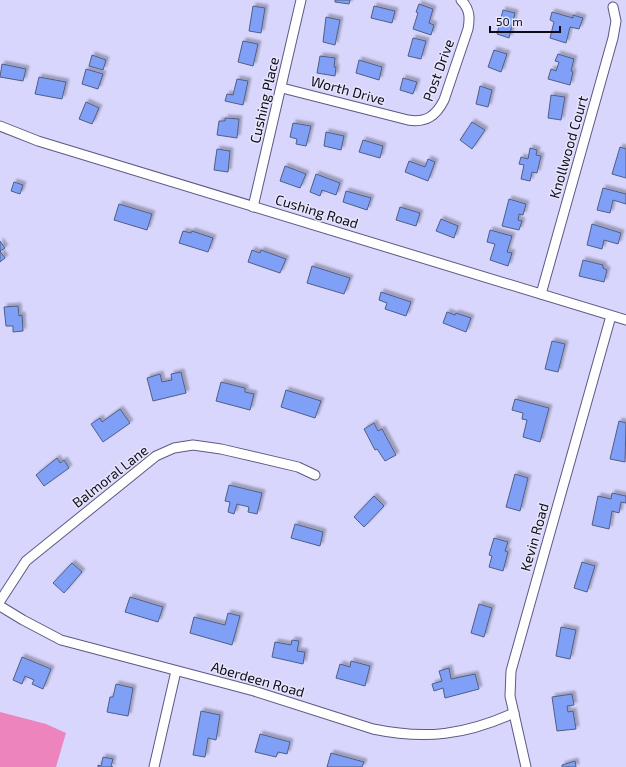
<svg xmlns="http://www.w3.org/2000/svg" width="626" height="767" font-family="'Exo 2',sans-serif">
<defs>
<filter id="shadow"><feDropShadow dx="3" dy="-3" stdDeviation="1" flood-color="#0004"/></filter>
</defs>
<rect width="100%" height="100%" fill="#d8d6fd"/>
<path fill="#ee84bd" d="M0,712L46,724L66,733L56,767H0Z"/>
<g fill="#80a0f8" stroke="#4f5e85" filter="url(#shadow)">
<path d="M335,0H350L349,4L335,2Z"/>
<path d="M419,4L433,9L429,23L434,25L431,35L413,29L418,13L416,12Z"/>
<path d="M253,6L265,8L261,33L249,31Z"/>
<path d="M374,6L395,11L392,23L371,18Z"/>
<path d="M503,10L515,13L509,38L497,34Z"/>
<path d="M552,12L573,18V15L583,18L579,29L570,27L566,43L550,38L554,22L550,20Z"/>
<path d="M326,17L340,20L335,45L323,42Z"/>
<path d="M413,38L426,41L421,59L408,56Z"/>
<path d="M243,41L258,44L253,66L238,62Z"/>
<path d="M494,50L507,54L501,72L488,67Z"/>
<path d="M558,54L574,59L571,71L573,72L570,85L548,79L551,69L556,71L559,62L555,61Z"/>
<path d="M92,55L106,60L103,70L89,66Z"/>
<path d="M320,56L335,58L334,67H336L335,76L317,73Z"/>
<path d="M359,60L382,67L379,80L356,73Z"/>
<path d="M2,64L26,69L23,81L0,77Z"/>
<path d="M86,69L103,74L98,89L82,84Z"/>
<path d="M39,77L66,82L62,99L35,94Z"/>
<path d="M403,78L417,82L413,94L400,90Z"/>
<path d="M237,79L248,81L243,105L225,101L227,94L233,95Z"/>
<path d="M480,86L492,90L488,107L476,104Z"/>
<path d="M551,95L565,97L561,120L548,118Z"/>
<path d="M86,102L99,108L92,124L79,119Z"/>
<path d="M225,118L239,119L237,138L217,135L219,121H225Z"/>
<path d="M472,122L485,130L472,149L460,140Z"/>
<path d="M293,123L311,126L306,146L296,144L297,139L290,137Z"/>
<path d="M326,132L344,136L341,150L324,146Z"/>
<path d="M363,140L383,146L380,158L359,152Z"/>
<path d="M620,147L626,149V178L612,174Z"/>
<path d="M530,148L537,150L536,155L541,156L537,173L532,172L530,181L521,179L524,165L519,164L521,157L528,159Z"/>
<path d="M217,149L230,151L228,172L214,170Z"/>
<path d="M428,159L435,162L428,181L405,172L409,161L425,167Z"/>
<path d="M285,166L306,174L300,188L280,181Z"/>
<path d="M316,174L340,183L336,195L322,190L320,196L310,192Z"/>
<path d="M14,182L23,185L20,194L11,191Z"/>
<path d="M603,188L626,194V204L613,200L610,213L597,210Z"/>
<path d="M346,191L371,198L367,210L343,202Z"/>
<path d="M509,199L526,204L523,215L519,214L518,220L522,221L519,230L502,226Z"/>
<path d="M119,204L152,214L147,230L114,220Z"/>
<path d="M400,207L420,213L416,226L396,220Z"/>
<path d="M441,219L458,226L454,238L436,231Z"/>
<path d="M592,224L621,233L618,244L604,240L602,249L587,245Z"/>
<path d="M490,230L512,236L507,252L512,253L508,266L490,260L495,244L487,242Z"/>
<path d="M183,231L191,233L192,231L213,238L208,252L179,243Z"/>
<path d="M0,241L5,248L0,251L5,258L0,262Z"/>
<path d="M252,250L260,253L261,250L286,259L280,273L248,262Z"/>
<path d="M583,260L603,265V268L607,270L604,282L579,276Z"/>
<path d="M312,266L350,278L344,294L307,283Z"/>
<path d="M381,292L411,302L406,316L385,309L387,303L379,300Z"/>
<path d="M18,306L19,316L22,315L23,331L13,332V326H6L4,307Z"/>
<path d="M447,312L455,315L456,313L471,318L466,332L443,323Z"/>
<path d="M552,341L565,344L558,372L545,369Z"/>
<path d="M181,372L186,393L153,401L147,378L160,374L162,382L172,380L171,374Z"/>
<path d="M221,382L245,388V392L254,394L250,410L216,401Z"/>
<path d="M286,390L321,401L315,418L281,407Z"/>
<path d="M515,399L549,408L540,442L523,437L527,420L522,419L523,413L512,410Z"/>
<path d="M120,409L130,423L103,442L91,424L100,418L102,422Z"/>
<path d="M619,421L626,423L625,462L610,459Z"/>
<path d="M374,423L378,431L382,429L396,455L385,461L377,449L375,450L364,429Z"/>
<path d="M57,458L60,463L64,460L69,468L44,486L36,475Z"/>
<path d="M515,474L528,478L520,511L506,507Z"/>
<path d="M229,485L262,493L257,514L248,512L249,507L237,504L234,514L228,512L230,502L225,501Z"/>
<path d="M612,493L626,496V503L621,502L619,513L612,511L609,529L592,525L598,496L611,499Z"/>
<path d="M374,496L384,506L364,527L354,517Z"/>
<path d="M295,524L323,532L320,546L291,538Z"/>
<path d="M494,538L508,542L505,551L508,552L503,571L489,567L492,556L489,555Z"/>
<path d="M582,562L595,566L587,592L574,588Z"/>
<path d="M72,563L82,572L64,593L53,583Z"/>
<path d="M130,597L163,607L158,622L125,612Z"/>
<path d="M479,604L492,608L484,637L471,633Z"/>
<path d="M228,613L240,616L232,645L190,633L194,617L225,625Z"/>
<path d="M561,627L576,630L570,659L556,656Z"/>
<path d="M292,640L299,641L297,651L305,652L303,664L272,657L275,642L291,645Z"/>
<path d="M22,657L51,669L43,689L32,684L34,680L25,676L22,684L13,680Z"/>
<path d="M351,661L370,666L365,686L336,678L340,664L350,667Z"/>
<path d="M449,668L451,679L475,674L479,689L445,698L443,688L434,691L432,684L442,681L439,671Z"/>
<path d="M116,684L133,688L128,716L107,712L110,697H113Z"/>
<path d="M572,694L574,705L567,706L568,712L573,711L576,729L557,731L552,697Z"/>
<path d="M201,711L220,715L216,740L208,738L205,757L193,755Z"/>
<path d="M260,734L290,742L287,754L278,752L276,757L255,752Z"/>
<path d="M331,753L364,762L362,767H327Z"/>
<path d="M103,757L113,759L111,766L113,767H98V765L101,766Z"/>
<path d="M575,761L576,767H562V765Z"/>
</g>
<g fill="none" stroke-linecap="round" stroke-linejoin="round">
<g stroke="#5d5983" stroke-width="11">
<g id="street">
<path d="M282,88L408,120C426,123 436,116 444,100L468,29C470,18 470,9 461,0"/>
<path d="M0,126L38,141L626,320"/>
<path d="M253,207L301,0"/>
<path d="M541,294L613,38L616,21L613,7"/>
<path d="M0,601L26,561L156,456L174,448L193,445L221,449L298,467L315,475"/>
<path d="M0,606L23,620L61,640L254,691L373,729C426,740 465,735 514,713"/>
<path d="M154,767L176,671"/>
<path d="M526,767L510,696L511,671L611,316"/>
</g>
</g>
<use href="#street" stroke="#fff" stroke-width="9"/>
</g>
<g text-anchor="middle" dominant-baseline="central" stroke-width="3" stroke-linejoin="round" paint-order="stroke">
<g font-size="14" fill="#0d0b1b" stroke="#e6e5f9">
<text transform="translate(438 70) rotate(-70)">Post Drive</text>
<text transform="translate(348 90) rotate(15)">Worth Drive</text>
<text transform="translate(264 100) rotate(-77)">Cushing Place</text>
<text transform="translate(568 147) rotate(-74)">Knollwood Court</text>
<text transform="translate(317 211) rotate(17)">Cushing Road</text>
<text transform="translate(110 476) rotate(-38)">Balmoral Lane</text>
<text transform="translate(534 537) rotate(-74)">Kevin Road</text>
<text transform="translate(258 679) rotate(16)">Aberdeen Road</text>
</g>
</g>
<path d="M490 26v6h70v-6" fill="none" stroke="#0d0b1b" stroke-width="2"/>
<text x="496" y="26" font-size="12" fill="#0d0b1b" stroke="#e6e5f9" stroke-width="3" paint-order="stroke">50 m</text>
</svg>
